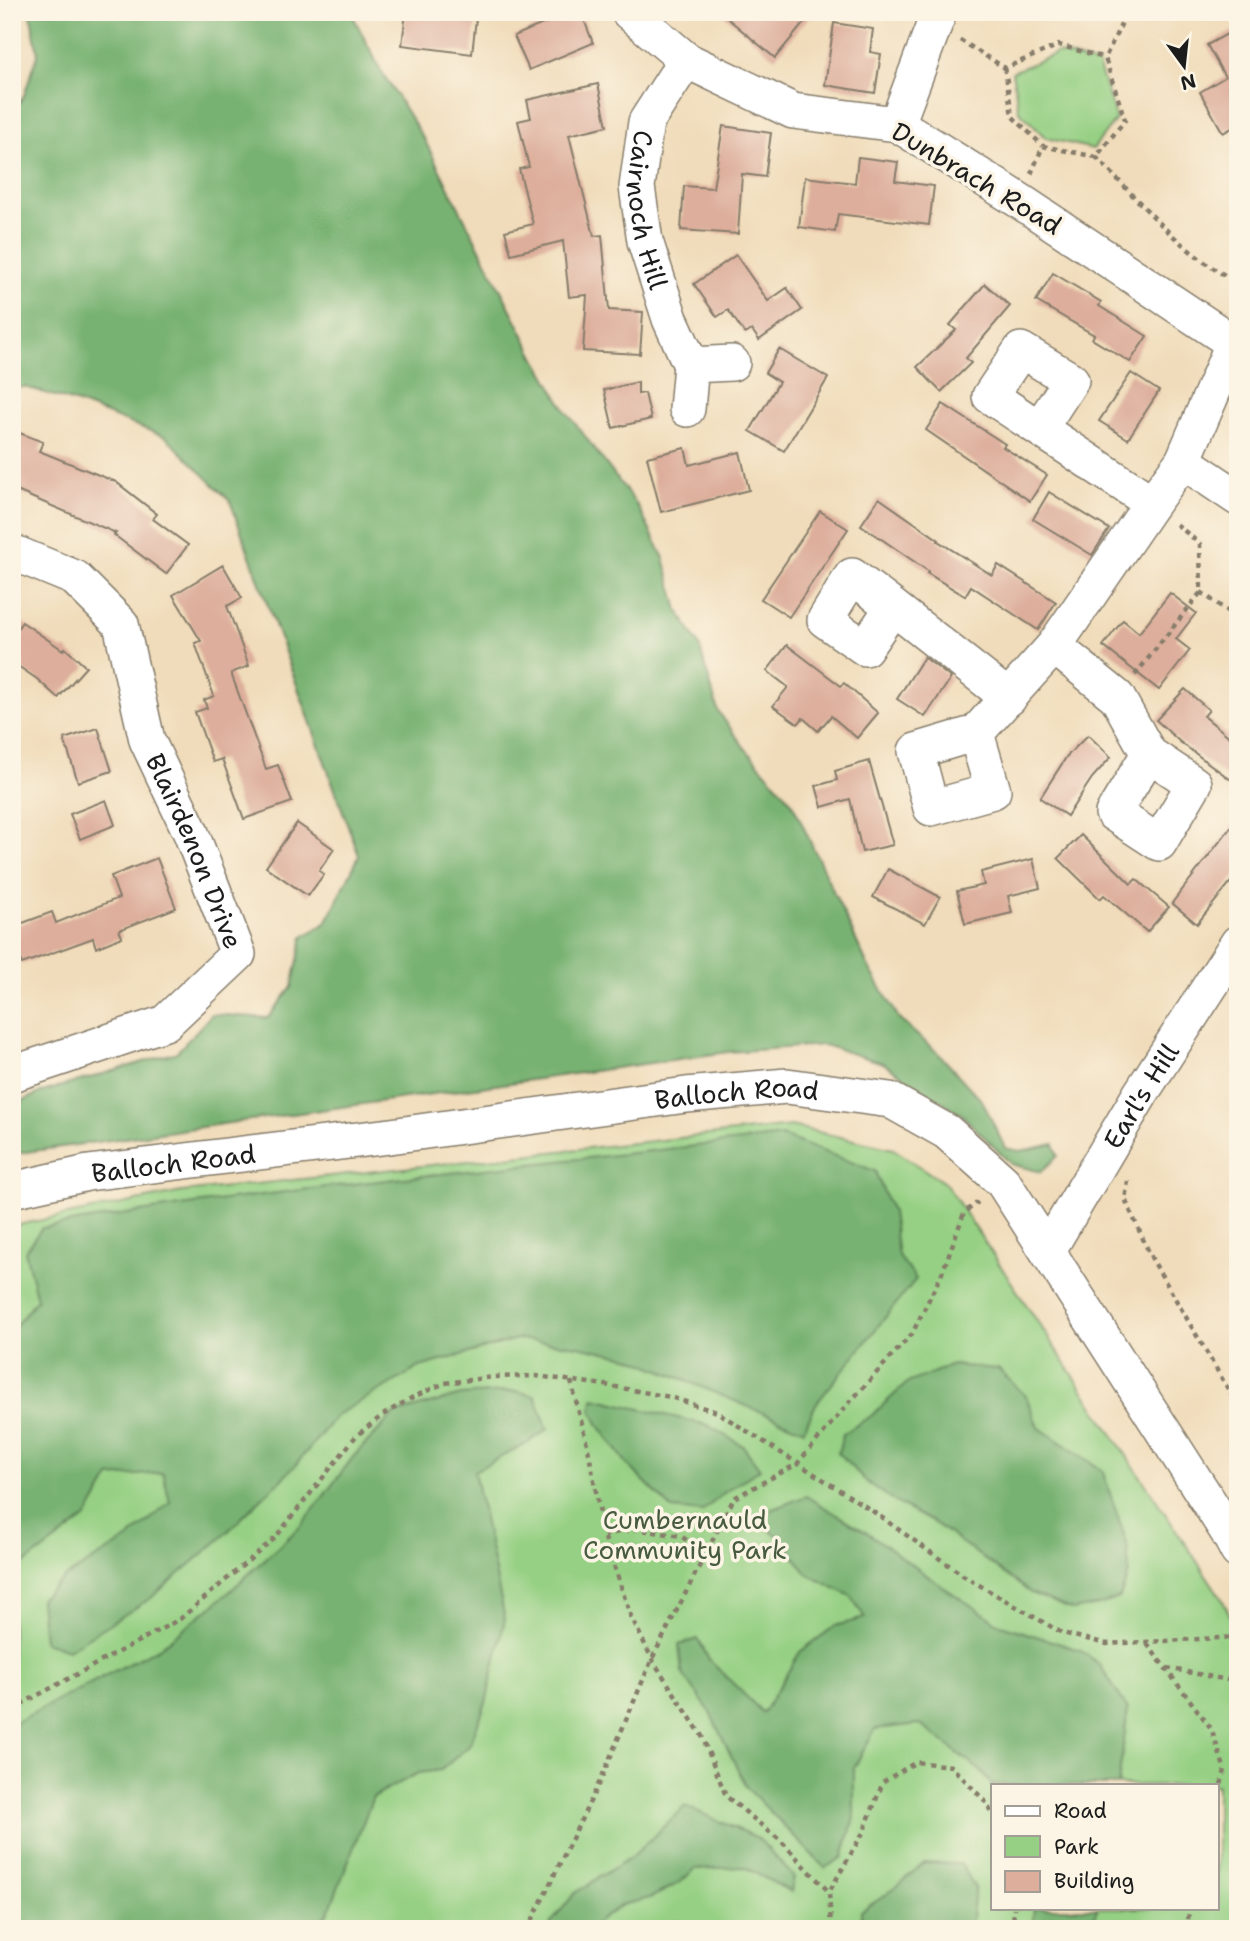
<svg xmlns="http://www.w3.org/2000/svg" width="1250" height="1941" font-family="'Shantell Sans',sans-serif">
<rect width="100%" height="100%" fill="#fcf5e5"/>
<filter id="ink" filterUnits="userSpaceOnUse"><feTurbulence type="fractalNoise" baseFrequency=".0143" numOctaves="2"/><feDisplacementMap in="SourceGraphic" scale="14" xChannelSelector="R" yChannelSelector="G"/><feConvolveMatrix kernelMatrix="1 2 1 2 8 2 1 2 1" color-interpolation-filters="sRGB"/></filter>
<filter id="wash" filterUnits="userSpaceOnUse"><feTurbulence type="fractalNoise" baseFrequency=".00686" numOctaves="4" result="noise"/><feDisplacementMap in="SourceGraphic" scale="28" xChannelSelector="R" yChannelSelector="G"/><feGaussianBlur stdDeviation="1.57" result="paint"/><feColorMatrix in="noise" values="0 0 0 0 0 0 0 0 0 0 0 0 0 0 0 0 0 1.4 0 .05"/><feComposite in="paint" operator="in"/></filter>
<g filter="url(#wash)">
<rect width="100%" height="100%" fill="#f0dcba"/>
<g fill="#96d084" stroke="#597650" stroke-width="2" fill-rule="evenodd">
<path d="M1058,53L1098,64L1116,119L1093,149L1046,138L1019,111L1012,72Z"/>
<path d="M791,1126L893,1149L946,1184L1222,1599L1238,1631V1929H12V1226L182,1192ZM993,1785H1217V1908H993Z"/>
</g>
<g fill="#78b272" stroke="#4a6747" stroke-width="2">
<path d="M30,12H351L380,69L425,141L535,357L566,411L637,505L664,558L678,610L699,645L718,711L744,747L792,802L867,964L900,1020L939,1054L983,1102L1005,1148L1020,1151L1054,1144L1058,1156L1041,1172L1011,1164L961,1114L883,1063L824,1045L728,1052L12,1154V1106L39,1093L177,1052L212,1014L268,1018L292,987L303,937L326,923L359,856L230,501L166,437L78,403L25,387L12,388V114L24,95L38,54Z"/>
<path d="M782,1136L875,1171L892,1212L898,1255L916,1279L816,1404L804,1430L632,1358L578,1346L517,1339L420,1367L337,1415L293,1468L219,1540L151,1598L68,1650L44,1642L40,1599L64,1578L129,1538L170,1502L163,1473L110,1477L86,1518L12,1573V1330L37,1299L25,1251L42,1228C287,1185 535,1166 782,1136Z"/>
<path d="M952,1365L998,1369L1026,1396L1038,1427L1102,1470L1127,1544L1129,1573L1120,1597L1104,1604L1073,1610L1031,1593L936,1524L902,1506L869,1484L838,1453L843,1434L871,1416L907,1383Z"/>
<path d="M516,1391L535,1396L548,1429L528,1443L474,1471L505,1619L486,1703L469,1746L441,1770L418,1773L373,1797L328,1914L310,1929H12V1724L159,1648L227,1594L301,1526L354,1456L394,1414L461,1395Z"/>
<path d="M594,1398L707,1425L743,1446L760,1469L725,1492L702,1512L672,1509L628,1465L600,1427L591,1410Z"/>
<path d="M806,1496L871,1535L939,1584L1001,1625L1080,1650L1099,1664L1128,1709L1118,1785H993V1787L982,1772L920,1724L875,1729L854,1768V1818L843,1857L825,1868L747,1788L708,1709L682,1673L679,1645L698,1639L709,1660L763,1713L800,1652L835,1626L865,1618L851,1596L807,1574L781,1538L752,1517Z"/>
<path d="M685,1806L758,1838L794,1877L791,1892L744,1867L695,1869L678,1884L650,1898L622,1905L588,1929H549L551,1923L575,1893L634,1855Z"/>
<path d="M924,1863L961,1864L975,1888L971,1929H861V1911L887,1894Z"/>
<path d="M1034,1908H1097L1092,1929H1032Z"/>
</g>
<g id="blocks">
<g fill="#ddae9b">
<path d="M406,12H449L448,14L476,18L472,54L402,45Z"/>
<path d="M572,12H581L593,43L529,70L514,36Z"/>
<path d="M720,12H813L775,58Z"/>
<path d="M834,23L873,29L870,52L881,54L875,93L825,85Z"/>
<path d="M1238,28V125L1223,133L1200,92L1225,77L1207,45Z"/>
<path d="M598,84L607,126L569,135L594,236L602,235L609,310L643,312L640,354L583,351L587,295L569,297L563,241L511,254L505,231L533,224L519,169L529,167L518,121L531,118L527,100Z"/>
<path d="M723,126L771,133L765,177L742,174L738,234L681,230L684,186L713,188Z"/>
<path d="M858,157L898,162L895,181L934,186L929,225L838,214L835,232L799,227L805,177L855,183Z"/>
<path d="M736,255L768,301L787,288L802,310L759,340L752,330L745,334L728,310L717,317L694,284Z"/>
<path d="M1053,273L1101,302L1099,306L1147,336L1130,362L1092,339L1094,335L1036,301Z"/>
<path d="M985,284L1010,306L966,358L971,363L941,392L917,367L956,330L950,325Z"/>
<path d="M779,349L828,378L784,451L750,431L779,382L765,373Z"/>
<path d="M1131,373L1159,391L1128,439L1099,421Z"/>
<path d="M638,382V394L645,393L651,419L613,428L604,390Z"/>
<path d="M943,404L1005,444L1003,447L1047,475L1030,501L926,430Z"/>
<path d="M17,432L43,442L39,451L116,482L157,514L153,519L188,545L166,574L114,535L116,533L12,489V445Z"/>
<path d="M685,448L689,465L740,452L749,490L661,512L647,457Z"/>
<path d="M1049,492L1109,529L1092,555L1033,519Z"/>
<path d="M879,498L939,540L938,541L992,575L998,565L1056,602L1038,630L971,586L965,596L927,573L928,571L861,525Z"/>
<path d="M820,511L848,529L789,617L761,599Z"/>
<path d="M223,565L242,598L227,606L249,666L231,673L266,769L278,765L292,802L244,819L222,759L213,762L195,712L207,708L204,700L214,696L195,643L201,641L173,595Z"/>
<path d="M1170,593L1196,613L1176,639L1190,650L1159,690L1103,646L1123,620L1139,633Z"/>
<path d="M22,622L63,650L65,648L86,667L58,698L37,679L12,662V636Z"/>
<path d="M787,645L841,686L844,683L878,713L857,738L831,716L818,731L803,718L798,724L773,706L788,687L767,671Z"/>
<path d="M924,657L951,678L925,717L897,699Z"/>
<path d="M1185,689L1209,710L1204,716L1238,744V785L1180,742L1156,720Z"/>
<path d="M98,728L112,771L78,782L64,739Z"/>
<path d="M1088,735L1111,757L1092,778L1067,816L1040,798L1067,756Z"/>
<path d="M869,761L893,845L862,852L850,799L822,807L816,786L837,780L835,771Z"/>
<path d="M106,800L115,825L80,839L70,814Z"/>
<path d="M1238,818V873L1197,924L1172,903Z"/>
<path d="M297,823L334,849L319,871L324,874L308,896L266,867Z"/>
<path d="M1081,835L1131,884L1136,879L1169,907L1147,932L1104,895L1100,899L1058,858Z"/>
<path d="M157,858L176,908L119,930L122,937L96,948L93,938L22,964L12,937V927L52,912L56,923L119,898L111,876Z"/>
<path d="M1033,859L1040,888L1008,896L1012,913L965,924L957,891L984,885L981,872Z"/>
<path d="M888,869L940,897L925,924L873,897Z"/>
</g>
</g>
</g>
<g filter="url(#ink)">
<use href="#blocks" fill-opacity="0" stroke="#867c6b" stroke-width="2"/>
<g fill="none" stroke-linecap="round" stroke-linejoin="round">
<g stroke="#867c6b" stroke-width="38">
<g id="minor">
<path d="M629,12L686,60L793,111L897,124L1020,201L1238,346"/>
<path id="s1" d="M686,60L646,122L637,187L645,241L670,319L691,365"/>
<path d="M897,124L939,12"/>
<path d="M687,409L691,365L732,363"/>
<path d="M1040,428L1071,380L1021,350L990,396L1152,503"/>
<path d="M1183,461L1238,498"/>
<path id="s2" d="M12,552L75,578L121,624L147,740L191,833L238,954L165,1023L12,1074"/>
<path d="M893,607L852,576L825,620L865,648L893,607L1009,698"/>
<path d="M1054,646L1117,697L1149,754L1194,784L1159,843L1113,813L1149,754"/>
<path d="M976,733L916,751L931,808L993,791L976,733L1054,646L1152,503L1183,461L1233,344"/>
<path id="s3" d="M12,1190L88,1173L390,1136L686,1095L787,1086L890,1100L947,1132L1003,1182L1228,1532L1238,1551"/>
<path id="s4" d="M1048,1250L1141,1093L1238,943"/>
</g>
</g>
<g stroke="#867c6b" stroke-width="4.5" stroke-dasharray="5 5" stroke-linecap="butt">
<path d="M960,40L1005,68L1059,45L1105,58"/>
<path d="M1005,68L1012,116L1043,146"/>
<path d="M1096,157C1138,199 1184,257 1238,282"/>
<path d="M1031,174L1043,146L1096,157L1125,120L1105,58L1127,12"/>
<path d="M1201,592L1238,619"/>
<path d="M1135,675L1201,592L1200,544L1175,523"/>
<path d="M1128,1181L1125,1199L1152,1259L1238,1406"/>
<path d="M571,1381L588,1448L604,1535L630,1614L652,1659L702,1736L726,1796L782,1842L829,1892"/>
<path d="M604,1535L635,1529L681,1536L707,1555"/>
<path d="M1147,1644L1211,1728L1225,1770L1217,1800"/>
<path d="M1167,1668L1238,1682"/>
<path d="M12,1709L180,1619L275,1538L356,1436L383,1415L413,1397L445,1383L493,1377L536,1376L605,1385L670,1397L717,1412L871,1510L967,1578L1062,1633L1107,1644L1238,1637"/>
<path d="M526,1929L531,1923L601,1779L652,1659L734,1498L797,1464L848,1404L912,1334L942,1273L964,1213L978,1202"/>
<path d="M625,1929L634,1924H764L798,1929"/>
<path d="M831,1929L829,1892L864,1831L883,1782L916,1762L951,1766L985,1801L993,1815"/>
<path d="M1013,1929L1014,1908"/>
<path d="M1186,1929L1190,1908"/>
</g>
<use href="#minor" stroke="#fff" stroke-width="35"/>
</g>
</g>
<g text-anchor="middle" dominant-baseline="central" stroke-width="7" stroke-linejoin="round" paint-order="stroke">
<g font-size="26" fill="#1c1c1c" stroke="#fcf5e5">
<text transform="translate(977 178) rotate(31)">Dunbrach Road</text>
<text stroke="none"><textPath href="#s1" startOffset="163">Cairnoch Hill</textPath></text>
<text stroke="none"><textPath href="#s2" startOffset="373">Blairdenon Drive</textPath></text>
<text stroke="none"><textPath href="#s4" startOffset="180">Earl's Hill</textPath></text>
<text stroke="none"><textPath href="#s3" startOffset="732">Balloch Road</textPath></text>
<text stroke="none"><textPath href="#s3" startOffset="164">Balloch Road</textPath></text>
</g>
<g font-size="26" fill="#475b40" stroke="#fcf5e5">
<text x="685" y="1519">Cumbernauld<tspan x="685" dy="30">Community Park</tspan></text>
</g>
</g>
<rect width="1250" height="1941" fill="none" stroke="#fcf5e5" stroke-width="42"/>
<rect x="991" y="1784" width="228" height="126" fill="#fcf5e5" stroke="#a29e95" stroke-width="2"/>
<rect x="1005" y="1806" width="35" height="10" fill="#ffffff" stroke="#a29e95" stroke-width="2"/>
<text x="1054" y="1818" font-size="21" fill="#1c1c1c">Road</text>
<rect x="1005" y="1836" width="35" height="21" fill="#96d084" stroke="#a29e95" stroke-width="2"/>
<text x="1054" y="1854" font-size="21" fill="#1c1c1c">Park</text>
<rect x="1005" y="1871" width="35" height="21" fill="#ddae9b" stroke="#a29e95" stroke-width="2"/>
<text x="1054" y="1888" font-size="21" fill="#1c1c1c">Building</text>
<g transform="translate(1184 66) rotate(165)" stroke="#fcf5e5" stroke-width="5" paint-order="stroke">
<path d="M0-5L12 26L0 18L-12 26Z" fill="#1c1c1c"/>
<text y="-10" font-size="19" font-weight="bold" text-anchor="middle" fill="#1c1c1c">N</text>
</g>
</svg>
